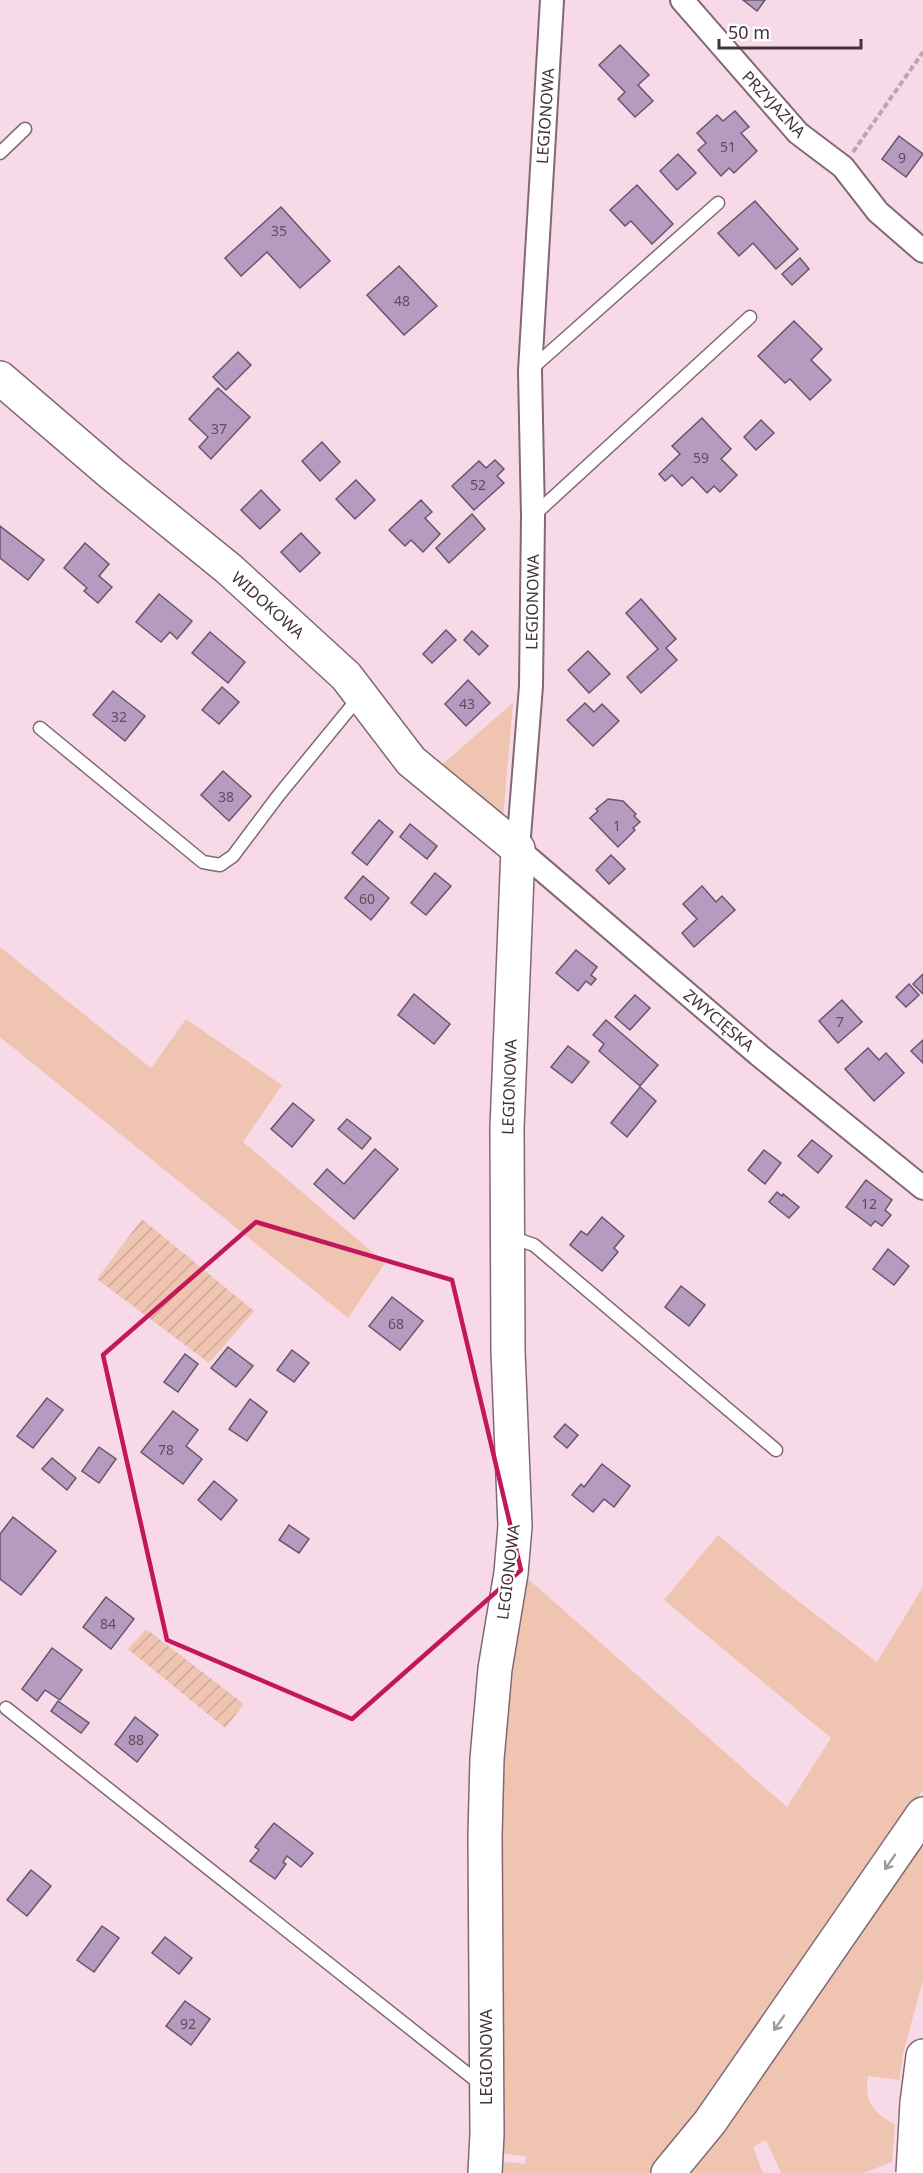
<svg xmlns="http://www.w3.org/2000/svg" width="923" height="2173" font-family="'Noto Sans',sans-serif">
<defs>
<pattern id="garden-furrows" width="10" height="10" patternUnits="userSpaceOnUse" patternTransform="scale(1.5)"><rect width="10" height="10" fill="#efc4b1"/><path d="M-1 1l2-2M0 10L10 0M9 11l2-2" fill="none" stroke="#cea999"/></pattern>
</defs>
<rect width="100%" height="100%" fill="#f8d9e8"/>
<g fill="#efc4b1">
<path d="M513,703L503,818L432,773Z"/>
<path d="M0,947L151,1068L186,1019L282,1085L243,1142L385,1263L348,1318L0,1037Z"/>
<path d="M718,1535L779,1586L877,1662L923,1587V1790L734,2064L663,2160L649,2173H493C503,2159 509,2162 525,2164L526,2156L505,2154L499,2151L493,1826L519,1571L787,1807L831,1738L664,1600Z"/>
<path d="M923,1831V1979L903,2054L899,2080L868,2076C864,2104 873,2111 895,2125L892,2162L863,2173H781L766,2140L753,2147L763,2173H677Z"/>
</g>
<g fill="url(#garden-furrows)">
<path d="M142,1219L254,1311L209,1363L97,1279Z"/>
<path d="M146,1629L244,1704L225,1728L128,1649Z"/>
</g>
<g fill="#b69bc0" stroke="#66566b" stroke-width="1.5">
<path d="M743,0H765L757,11Z"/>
<path d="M620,45L649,75L638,85L653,101L635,117L618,99L625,92L599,65Z"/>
<path d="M735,111L749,127L741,133L757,151L734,173L729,168L721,176L698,150L706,143L697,133L717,115L723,121Z"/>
<path d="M899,136L923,154L906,177L882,159Z"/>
<path d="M678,154L696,173L677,190L660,171Z"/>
<path d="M637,185L673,224L652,244L631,221L625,226L610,210Z"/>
<path d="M755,201L798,249L776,269L753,243L739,256L718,233Z"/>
<path d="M281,207L330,261L300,288L267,252L241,276L225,258Z"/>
<path d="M800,258L809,269L792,285L782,274Z"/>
<path d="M399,266L437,306L404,335L367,295Z"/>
<path d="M794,321L822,349L811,360L831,380L810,400L790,379L785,383L758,356Z"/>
<path d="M238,352L251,365L226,390L213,377Z"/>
<path d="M218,388L250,417L211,459L199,447L208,437L189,419Z"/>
<path d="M702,418L731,449L721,459L737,475L720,492L714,486L707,493L692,477L682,486L672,475L665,481L659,474L680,454L672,446Z"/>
<path d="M761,420L774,433L756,450L744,437Z"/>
<path d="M322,442L340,462L320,481L302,461Z"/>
<path d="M495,460L504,469L497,476L504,483L474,510L452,486L479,461L486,468Z"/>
<path d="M356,480L375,500L355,519L336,499Z"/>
<path d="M261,490L280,510L260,529L241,510Z"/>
<path d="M421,500L432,512L425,518L440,534L423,552L411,540L405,546L389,530Z"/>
<path d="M472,514L485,529L449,563L436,548Z"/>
<path d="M0,526L44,560L28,580L0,558Z"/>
<path d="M301,533L320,553L300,572L281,552Z"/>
<path d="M85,543L109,564L99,576L112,587L98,603L84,591L87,588L64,568Z"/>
<path d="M159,594L192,621L177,639L170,632L161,642L136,622Z"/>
<path d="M641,599L676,639L666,648L677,660L641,693L627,677L658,649L626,613Z"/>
<path d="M446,630L456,640L432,663L423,654Z"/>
<path d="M472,631L488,646L479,655L464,640Z"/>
<path d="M210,632L245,662L228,683L192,653Z"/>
<path d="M588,651L610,674L589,693L568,670Z"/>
<path d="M468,680L490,703L466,726L445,704Z"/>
<path d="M222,687L239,702L219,724L202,710Z"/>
<path d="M113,691L145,716L125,741L93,715Z"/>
<path d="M585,703L594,712L602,704L619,721L593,746L567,720Z"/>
<path d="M223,771L251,796L229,821L201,795Z"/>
<path d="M608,799L623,801L636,814L634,816L640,822L633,828L635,830L618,847L590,818L598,811L596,809Z"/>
<path d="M379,820L393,832L367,865L352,853Z"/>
<path d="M410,824L437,846L427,859L400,837Z"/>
<path d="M611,855L625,869L609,884L596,870Z"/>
<path d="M435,873L451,886L426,915L411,903Z"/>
<path d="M363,876L389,898L371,920L345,898Z"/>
<path d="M702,886L716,902L722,896L735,910L694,947L682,933L697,919L683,904Z"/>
<path d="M576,950L597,967L591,975L596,979L591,985L586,981L578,991L556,973Z"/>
<path d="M923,974V994L913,984Z"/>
<path d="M909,984L919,995L906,1007L896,997Z"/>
<path d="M414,994L450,1024L434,1044L398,1015Z"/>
<path d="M635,995L650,1008L630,1030L615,1017Z"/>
<path d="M842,1000L862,1022L838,1043L819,1021Z"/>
<path d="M606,1020L658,1065L640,1086L599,1051L604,1044L593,1035Z"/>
<path d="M923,1040V1063L911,1051Z"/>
<path d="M568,1046L589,1062L572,1083L551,1067Z"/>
<path d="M868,1048L879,1060L886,1053L904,1073L874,1101L845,1069Z"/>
<path d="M640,1087L656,1101L627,1137L611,1123Z"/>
<path d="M293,1103L314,1120L292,1147L271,1129Z"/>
<path d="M347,1119L371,1138L362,1149L338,1129Z"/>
<path d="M812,1140L832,1156L818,1173L798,1156Z"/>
<path d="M375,1149L398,1169L354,1219L314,1184L327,1169L344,1184Z"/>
<path d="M764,1150L781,1163L765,1184L748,1170Z"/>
<path d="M866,1180L892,1200L885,1210L891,1215L882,1226L875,1221L871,1226L846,1207Z"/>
<path d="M777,1192L782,1196L783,1194L799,1207L789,1218L769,1202Z"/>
<path d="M602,1217L624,1236L614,1248L618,1252L602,1271L570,1245L581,1231L587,1235Z"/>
<path d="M888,1249L909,1266L894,1285L873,1269Z"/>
<path d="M681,1286L705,1305L689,1326L665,1307Z"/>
<path d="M392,1297L423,1321L400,1350L369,1326Z"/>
<path d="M228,1347L253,1366L236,1387L211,1368Z"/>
<path d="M292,1350L309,1363L294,1382L277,1370Z"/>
<path d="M185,1354L198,1364L178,1392L164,1382Z"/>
<path d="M47,1398L63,1410L33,1448L17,1436Z"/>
<path d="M250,1399L267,1412L247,1441L229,1429Z"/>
<path d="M173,1411L198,1430L186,1446L202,1459L183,1484L141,1452Z"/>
<path d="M565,1424L578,1435L567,1448L554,1437Z"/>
<path d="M99,1447L116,1459L99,1483L82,1471Z"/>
<path d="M52,1458L76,1478L67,1490L42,1469Z"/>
<path d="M602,1464L630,1486L614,1507L604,1499L593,1512L572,1495L581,1484L584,1487Z"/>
<path d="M214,1481L237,1500L221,1520L198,1500Z"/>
<path d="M13,1517L56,1551L21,1595L0,1579V1534Z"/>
<path d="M289,1525L309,1539L299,1553L279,1540Z"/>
<path d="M106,1597L134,1619L111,1649L83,1627Z"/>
<path d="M52,1648L82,1670L60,1700L45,1690L37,1701L22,1689Z"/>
<path d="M58,1701L89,1723L81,1733L51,1711Z"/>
<path d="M135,1717L158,1735L137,1762L115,1744Z"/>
<path d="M274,1823L313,1853L301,1867L287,1856L283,1862L286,1864L275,1879L250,1861L259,1850L255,1847Z"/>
<path d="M31,1870L51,1886L27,1916L7,1900Z"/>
<path d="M102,1926L119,1938L94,1972L77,1960Z"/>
<path d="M165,1937L192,1958L179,1974L152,1953Z"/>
<path d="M185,2001L210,2019L191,2045L166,2026Z"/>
</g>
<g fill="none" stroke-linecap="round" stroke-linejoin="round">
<g stroke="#826875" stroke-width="15">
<g id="lane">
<path d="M0,153L25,129"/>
<path d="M530,370L718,203"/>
<path d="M534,515L750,317"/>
<path d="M40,728L203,862L220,865L233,856L278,796L360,696"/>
<path d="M508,1236L534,1245L776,1450"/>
<path d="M6,1708L483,2086"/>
</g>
</g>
<g stroke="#826875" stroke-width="26">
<g id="street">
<path d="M552,0L530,371L533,516L531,686L518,849L759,1055L923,1188"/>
<path d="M682,0L798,133L843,167L878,212L923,251"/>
</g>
</g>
<g stroke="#826875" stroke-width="36">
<path id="secondary" d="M0,378L112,474L229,569L346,676L411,761L518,849L507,1128L508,1351L515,1526L511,1573L495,1669L487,1759L485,1835L487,2134L485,2173"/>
</g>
<g stroke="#826875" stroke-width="36">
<g id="highway">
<path d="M917,2103L923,2056"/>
<path d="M668,2173L710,2122L923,1814"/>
</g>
</g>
<path stroke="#bea5b1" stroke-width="4" stroke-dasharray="6 3" stroke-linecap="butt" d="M853,152L923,52"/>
<use href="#lane" stroke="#fff" stroke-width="12"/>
<use href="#street" stroke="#fff" stroke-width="22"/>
<use href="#secondary" stroke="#fff" stroke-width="33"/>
<use href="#highway" stroke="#fff" stroke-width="33"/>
<g stroke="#826875" stroke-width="36" stroke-linecap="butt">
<path id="highway-bridge" d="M913,2173L917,2103"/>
</g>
<use href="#highway-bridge" stroke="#fff" stroke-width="33"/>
</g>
<defs><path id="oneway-shaft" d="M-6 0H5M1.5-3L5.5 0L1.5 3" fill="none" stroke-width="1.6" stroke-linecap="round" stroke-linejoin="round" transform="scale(1.5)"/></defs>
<g stroke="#a09a9c">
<use href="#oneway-shaft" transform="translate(890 1862) rotate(125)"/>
<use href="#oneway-shaft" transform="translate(779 2023) rotate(125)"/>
</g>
<path fill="none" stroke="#c2185b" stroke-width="4.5" stroke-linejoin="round" d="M256,1222L452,1280L521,1570L352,1719L167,1640L103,1355Z"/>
<g text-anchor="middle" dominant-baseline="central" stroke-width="4.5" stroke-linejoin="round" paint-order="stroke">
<g font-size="14" fill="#5e4e5c">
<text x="728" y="146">51</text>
<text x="902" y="157">9</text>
<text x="279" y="230">35</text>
<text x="402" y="300">48</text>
<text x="219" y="428">37</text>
<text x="701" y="457">59</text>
<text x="478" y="484">52</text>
<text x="467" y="703">43</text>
<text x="119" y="716">32</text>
<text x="226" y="796">38</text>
<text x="617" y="825">1</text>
<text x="367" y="898">60</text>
<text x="840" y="1021">7</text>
<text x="869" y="1203">12</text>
<text x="396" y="1323">68</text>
<text x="166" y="1449">78</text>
<text x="108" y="1623">84</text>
<text x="136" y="1739">88</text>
<text x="188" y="2023">92</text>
</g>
<g font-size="16" fill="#40343a" stroke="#fff">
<text transform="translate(774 104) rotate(47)">PRZYJAZNA</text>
<text transform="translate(545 116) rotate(-86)">LEGIONOWA</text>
<text transform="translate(532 602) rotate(-89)">LEGIONOWA</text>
<text transform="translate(268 605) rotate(42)">WIDOKOWA</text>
<text transform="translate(719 1020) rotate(40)">ZWYCIĘSKA</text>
<text transform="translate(509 1087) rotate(-88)">LEGIONOWA</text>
<text transform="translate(508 1572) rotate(-83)">LEGIONOWA</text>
<text transform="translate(486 2057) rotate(-90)">LEGIONOWA</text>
</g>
</g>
<path d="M719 39v9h142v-9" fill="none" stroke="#40343a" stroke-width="3"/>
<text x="728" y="39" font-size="18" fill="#40343a" stroke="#ffffff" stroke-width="4.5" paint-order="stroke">50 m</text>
</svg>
